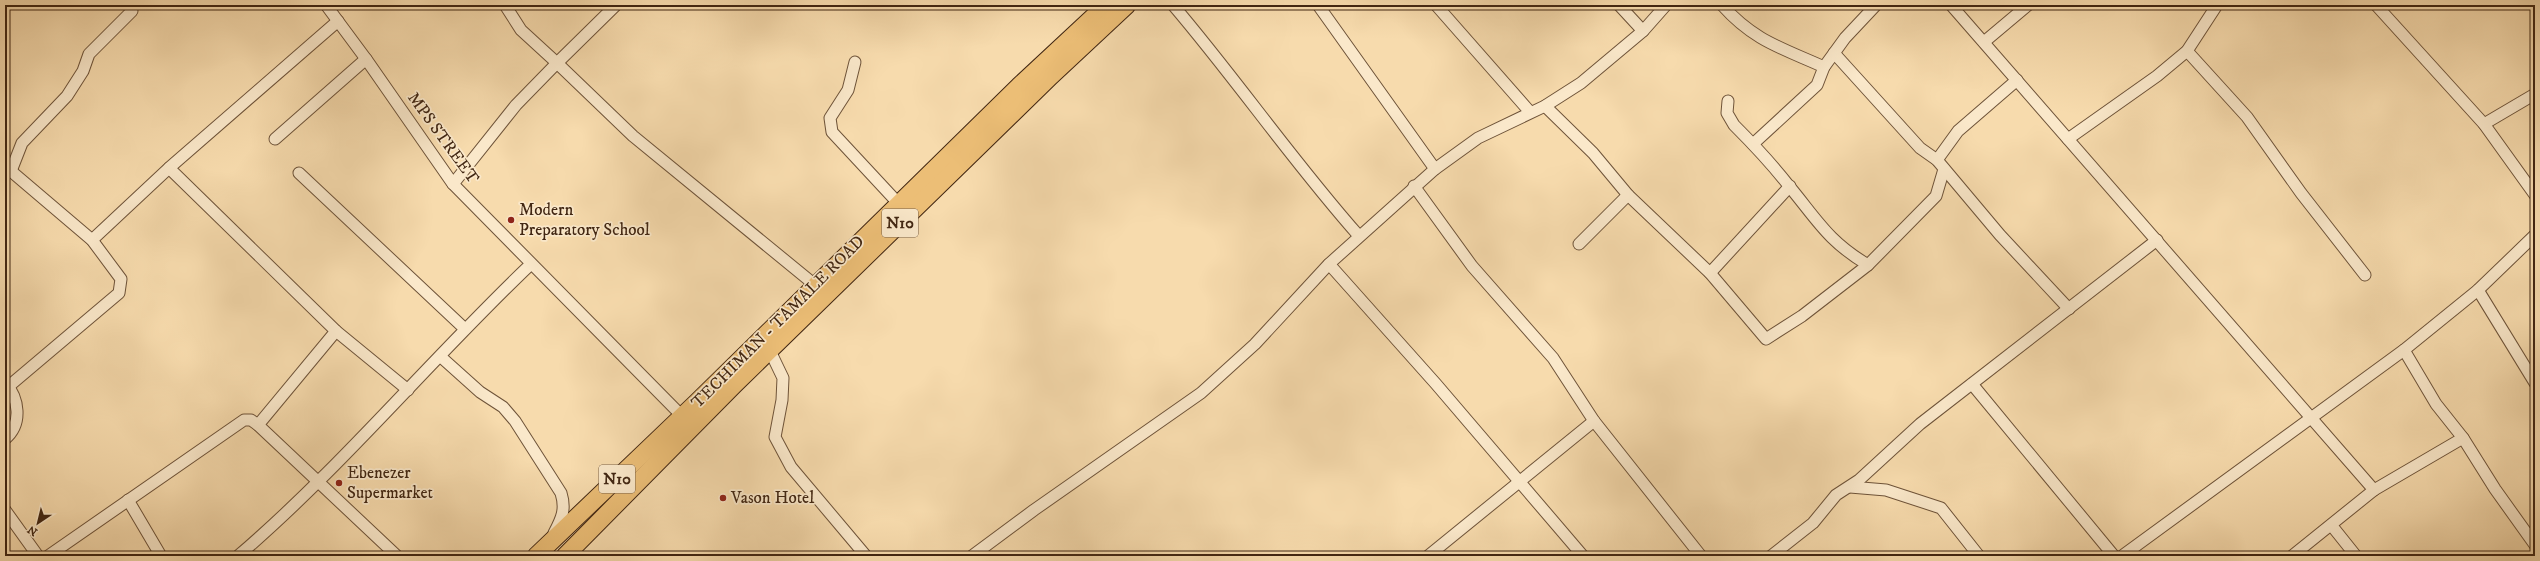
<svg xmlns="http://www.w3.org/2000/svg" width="2540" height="561" font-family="'IM FELL DW Pica',serif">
<rect width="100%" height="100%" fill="#f7dbad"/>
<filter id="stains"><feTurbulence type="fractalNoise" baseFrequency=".005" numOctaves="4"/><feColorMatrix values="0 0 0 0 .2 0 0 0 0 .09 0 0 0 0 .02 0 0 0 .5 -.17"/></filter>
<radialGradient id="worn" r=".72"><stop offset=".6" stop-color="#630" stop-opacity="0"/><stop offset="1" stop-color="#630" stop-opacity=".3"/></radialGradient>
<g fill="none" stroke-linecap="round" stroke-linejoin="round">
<g stroke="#6e5339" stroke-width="13">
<g id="minor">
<path d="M326,5L366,59L453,184L682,416"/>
<path d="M505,5L521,30L557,63L616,5"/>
<path d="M1173,5C1237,80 1294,163 1359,236"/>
<path d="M1318,5L1435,169"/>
<path d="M1436,5L1530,112"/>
<path d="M1619,5L1643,31"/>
<path d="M1722,5C1754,41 1782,48 1824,67"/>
<path d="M1951,5L2374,490"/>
<path d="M2376,5L2484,124L2535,195"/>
<path d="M1984,42L2028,5"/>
<path d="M2187,51L2247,117L2301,193L2365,275"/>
<path d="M1834,53L1920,148L1937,160L2000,235L2069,309"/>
<path d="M855,62L848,90L830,118L832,132L898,203"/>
<path d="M1728,101L1727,113L1734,125C1753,144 1772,164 1789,186C1818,221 1828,241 1868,265"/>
<path d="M1545,106L1593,153L1628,195L1710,273L1766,339L1802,316L1868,265L1936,196L1944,169"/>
<path d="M2484,124L2535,94"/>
<path d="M275,139L366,59"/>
<path d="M2068,139L2157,76L2187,51L2217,5"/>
<path d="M1753,144L1817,85L1824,67L1845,38L1876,5"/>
<path d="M1937,160L1958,131L2017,80"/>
<path d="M5,166L92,240L121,279L119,293L9,386"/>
<path d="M169,168L336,331L408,390"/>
<path d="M11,171L22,143L67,96L83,71L89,54L132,11"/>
<path d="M299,173L465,329"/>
<path d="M453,184L516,105L557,63L633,136L815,285"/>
<path d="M1414,186L1472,266L1553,358L1594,421L1701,556"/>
<path d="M92,240L169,168L338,21"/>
<path d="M1579,244L1628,195"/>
<path d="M1329,264L1436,384L1583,556"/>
<path d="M1710,273L1790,186"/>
<path d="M2478,290L2535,383"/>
<path d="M2404,350L2436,404L2463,438L2495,489L2535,545"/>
<path d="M770,351L783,378L782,400L775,437L791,467L866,556"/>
<path d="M441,357L480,392L503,407L515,421L561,493C566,509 562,518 554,533"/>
<path d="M5,382C19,398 23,424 5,439"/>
<path d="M1972,384L2114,556"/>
<path d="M258,425L336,331"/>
<path d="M1850,487L1886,490L1941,508L1979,556"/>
<path d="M128,500L161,556"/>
<path d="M5,510L38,556"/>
<path d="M2332,526L2356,556"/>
<path d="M48,556L244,420H251L258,425L397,556"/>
<path d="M238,556C343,466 431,359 531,264"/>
<path d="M972,556L1034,510L1201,393L1255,344L1329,264L1435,169L1478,138L1545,106L1581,83L1643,31L1666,5"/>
<path d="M1428,556L1594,421"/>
<path d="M1771,556L1813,523L1836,495L1859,480L1920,424L2157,240"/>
<path d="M2122,556L2404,350L2478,290L2535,235"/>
<path d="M2292,556L2374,490L2463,438"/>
</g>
</g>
<g stroke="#412612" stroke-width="19">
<g id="highway">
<path d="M536,556L697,402L1019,86L1106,5"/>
<path d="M565,556L734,385L1050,77L1127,5"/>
</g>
</g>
<use href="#minor" stroke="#fae8ca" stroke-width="11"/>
<use href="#highway" stroke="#ecbe76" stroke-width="17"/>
</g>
<g fill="#8f2418" stroke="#fae8ca" stroke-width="1.5">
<circle cx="511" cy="220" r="4"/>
<circle cx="339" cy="483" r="4"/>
<circle cx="723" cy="498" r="4"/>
</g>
<g text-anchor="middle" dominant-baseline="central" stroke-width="3.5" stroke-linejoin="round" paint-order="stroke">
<g fill="#fae8ca" stroke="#786049" stroke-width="1">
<rect x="882" y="209" width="36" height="28" rx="3"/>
<rect x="599" y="465" width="36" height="28" rx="3"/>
</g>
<g font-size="16" font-weight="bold" fill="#412612">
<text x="900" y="223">N10</text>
<text x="617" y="479">N10</text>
</g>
<g font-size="17" fill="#412612" stroke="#fae8ca">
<text transform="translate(443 138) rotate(54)">MPS STREET</text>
<text transform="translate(778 322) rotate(-45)">TECHIMAN - TAMALE ROAD</text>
</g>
<g font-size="17" fill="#412612" stroke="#fae8ca" text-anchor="start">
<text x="519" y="210">Modern<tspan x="519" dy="20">Preparatory School</tspan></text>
<text x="347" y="473">Ebenezer<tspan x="347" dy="20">Supermarket</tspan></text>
<text x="731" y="498">Vason Hotel</text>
</g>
</g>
<rect width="2540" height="561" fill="none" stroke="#f7dbad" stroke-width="20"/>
<rect x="6" y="6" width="2528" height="549" fill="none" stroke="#412612" stroke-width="2"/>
<rect x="10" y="10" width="2520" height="541" fill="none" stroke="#412612"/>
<g transform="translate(38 523) rotate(215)" stroke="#fae8ca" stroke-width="3" paint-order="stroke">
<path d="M0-3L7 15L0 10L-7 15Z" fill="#412612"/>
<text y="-6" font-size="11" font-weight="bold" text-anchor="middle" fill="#412612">N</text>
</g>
<rect width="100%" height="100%" filter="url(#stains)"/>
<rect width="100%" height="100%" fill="url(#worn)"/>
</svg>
